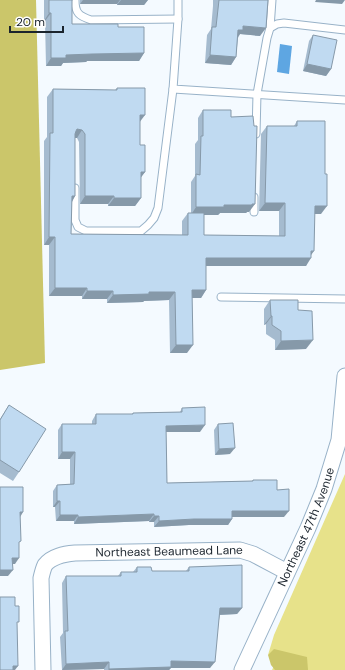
<svg xmlns="http://www.w3.org/2000/svg" width="345" height="670" font-family="'DM Sans',sans-serif">
<rect width="100%" height="100%" fill="#f4faff"/>
<path fill="#e7e28a" d="M345,474V670H272L281,651L268,655L274,635Z"/>
<g fill="#cbc66a">
<path d="M0,0H36L45,363L0,370Z"/>
<path d="M274,649L307,657L308,670H275L271,665L268,655Z"/>
</g>
<path fill="#5ea6e2" d="M280,44L292,46L289,74L277,72Z"/>
<g fill="none" stroke-linecap="round" stroke-linejoin="round">
<g stroke="#98b2c8" stroke-width="9">
<g id="service">
<path d="M75,0C75,13 79,16 91,20L178,19"/>
<path d="M178,0V19L173,89L345,100"/>
<path d="M270,28L272,0"/>
<path d="M256,134L257,94L267,38L270,28L277,24L284,23L345,30"/>
<path d="M75,188V220L78,227L86,231H141L148,225L154,218L158,208L173,89"/>
<path d="M254,212V197"/>
<path d="M221,297L345,299"/>
</g>
</g>
<g stroke="#98b2c8" stroke-width="17">
<g id="minor">
<path id="s1" d="M43,670L41,578C42,574 43,569 45,565C52,556 64,554 75,553L240,550L253,554L287,572"/>
<path id="s2" d="M242,670L308,528L324,489L339,440L345,376"/>
</g>
</g>
<use href="#service" stroke="#fff" stroke-width="7"/>
<use href="#minor" stroke="#fff" stroke-width="15"/>
</g>
<g fill="#a5bbcf">
<path d="M44,0H73L72,1V24L118,27L144,53L139,61H87L86,62L63,63L61,66H46L45,21H44Z"/>
<path d="M80,0H148L144,5H117V4H80Z"/>
<path d="M213,0H268L260,36L240,34L238,38L236,57L231,65L205,63L207,35L211,29L213,6Z"/>
<path d="M313,35L331,69L326,76L303,71L309,41Z"/>
<path d="M117,88L140,121V145L145,172L141,177V198L135,206H108V204H80L79,142L77,138H75V196L72,202L71,234L182,235V221L188,213H191V182L195,176V144L198,140V118L203,110L231,117L249,212H247L246,213H220L218,215H204V235L279,236V211H259L261,134L267,126H294L297,121L321,214H314L311,254L306,266H206V290L201,298H192L187,353H170L169,300L144,301L143,302L107,303V299H82V296H49V245H44V141L47,137V97L53,89L115,90Z"/>
<path d="M270,300L298,310L306,349L275,350V340L266,334V324L264,325V309Z"/>
<path d="M9,405L19,472L13,481L0,473V419Z"/>
<path d="M182,408L200,432H166L167,483L252,481L253,480L277,490L284,517H232V519L228,525H189L154,527V522H149V521L74,524V521H56L55,507H53V491L57,485L70,484V459H58V430L62,424H92V421L96,414H132L133,413L180,412Z"/>
<path d="M218,424L230,454L215,455L214,430Z"/>
<path d="M137,567L152,571H186L189,567L242,608L237,614L220,615L210,668H171L169,670H104V669L62,670L60,637L63,633L62,583L66,576H118L121,572H133Z"/>
</g>
<g fill="#8699a9">
<path d="M83,0H120L117,4H80Z"/>
<path d="M121,0H148L144,5H117Z"/>
<path d="M316,0H345L342,4L315,2Z"/>
<path d="M49,13H51L45,21H44Z"/>
<path d="M243,26L266,28L260,36L240,34L237,38L238,30Z"/>
<path d="M144,53L139,61H87L86,62L63,63L61,66H46L51,58L66,55L92,54Z"/>
<path d="M210,55L236,57L231,65L205,63Z"/>
<path d="M307,64L331,69L326,76L303,71Z"/>
<path d="M140,115H145L139,123Z"/>
<path d="M77,129L82,130L77,138H72L76,131Z"/>
<path d="M141,172H145L139,180Z"/>
<path d="M72,196H75L70,205Z"/>
<path d="M85,196H114L108,204H80Z"/>
<path d="M114,198H141L135,206H108Z"/>
<path d="M265,203H285L279,211H259Z"/>
<path d="M255,204L249,212H247L246,213H220L218,215H191L196,207L224,205Z"/>
<path d="M315,206H327L321,214H309Z"/>
<path d="M49,237H55L49,245H44Z"/>
<path d="M314,251L309,258H311L306,266H201L206,258Z"/>
<path d="M55,288H87L82,296H49Z"/>
<path d="M192,290H206L201,298H186Z"/>
<path d="M87,291H113L107,299H82Z"/>
<path d="M149,292H175L169,300L144,301L143,302L107,303L113,295Z"/>
<path d="M271,316H272L266,324L264,325Z"/>
<path d="M313,340L306,349L275,350L281,341Z"/>
<path d="M176,345H193L187,353H170Z"/>
<path d="M205,425L200,432H162L166,426Z"/>
<path d="M235,448L230,454L215,455L219,449Z"/>
<path d="M62,452H75L70,459H58Z"/>
<path d="M57,501H60L55,507H53Z"/>
<path d="M232,511H289L284,517H228Z"/>
<path d="M20,512H23L19,519Z"/>
<path d="M154,514L149,521L74,524L78,517Z"/>
<path d="M60,515H78L74,521H56Z"/>
<path d="M154,516H159L154,522H149Z"/>
<path d="M194,519H232L228,525H189L154,527L159,521Z"/>
<path d="M12,558H19L15,564H8Z"/>
<path d="M0,570H13L8,576H0Z"/>
<path d="M220,608H242L237,614L216,615Z"/>
<path d="M171,661L215,662L210,668H171L169,670H108L109,669Z"/>
<path d="M109,662L104,669L62,670L66,664Z"/>
<path d="M13,666H18L15,670H10Z"/>
</g>
<g fill="#c0daf1" stroke="#8699a9">
<path d="M49,0H72V24H118V27H144V53L92,54L66,55V58H51V13H49Z"/>
<path d="M219,0H268L266,28L243,26V30H238L236,57L210,55L212,27H216Z"/>
<path d="M313,35L337,40L331,69L307,64Z"/>
<path d="M117,88H145V115H140V145H145V172H141V198H114V196H85V134L82,130L77,129L76,131L75,134V196H72L71,234L188,235V213H204V235L285,236V203H265L267,126H297V121H325V174H327V206H315L314,251H311V258H206V290H192L193,345H176L175,292H149V294L113,295V291H87V288H55V237H49L50,133H53V89L117,90Z"/>
<path d="M203,110H231V117L253,116L254,126H257L255,204H252V205H224V207H196V174L200,175L201,136H203Z"/>
<path d="M270,300H298V310L312,311L313,340L281,341V331L272,325V316H271Z"/>
<path d="M9,405L46,429L19,472L0,460V420Z"/>
<path d="M205,407V425L166,426L167,483L253,481V480H277V490L289,489V511H232V519H194L159,521V516H154V514L78,517V515H60V501H57V485L74,484L75,452H62V424H96V414H133V413L182,412V408Z"/>
<path d="M233,423L235,448L219,449L218,424Z"/>
<path d="M0,487H23V512H20L21,541L19,542V558H12L13,570H0Z"/>
<path d="M242,565V608H220L215,662L171,661V667L109,669V662L66,664L65,631H68L66,576H121V572H137V567H151L152,571H189V567Z"/>
<path d="M0,597H15V606H19V622H17L18,666H13V670H0Z"/>
</g>
<g text-anchor="middle" dominant-baseline="central" stroke-width="3" stroke-linejoin="round" paint-order="stroke">
<g font-size="12" fill="#1b242d" stroke="#fff">
<text stroke="none"><textPath href="#s2" startOffset="157">Northeast 47th Avenue</textPath></text>
<text stroke="none"><textPath href="#s1" startOffset="233">Northeast Beaumead Lane</textPath></text>
</g>
</g>
<path d="M10 26v6h53v-6" fill="none" stroke="#1b242d" stroke-width="2"/>
<text x="16" y="26" font-size="12" fill="#1b242d" stroke="#ffffff" stroke-width="3" paint-order="stroke">20 m</text>
</svg>
